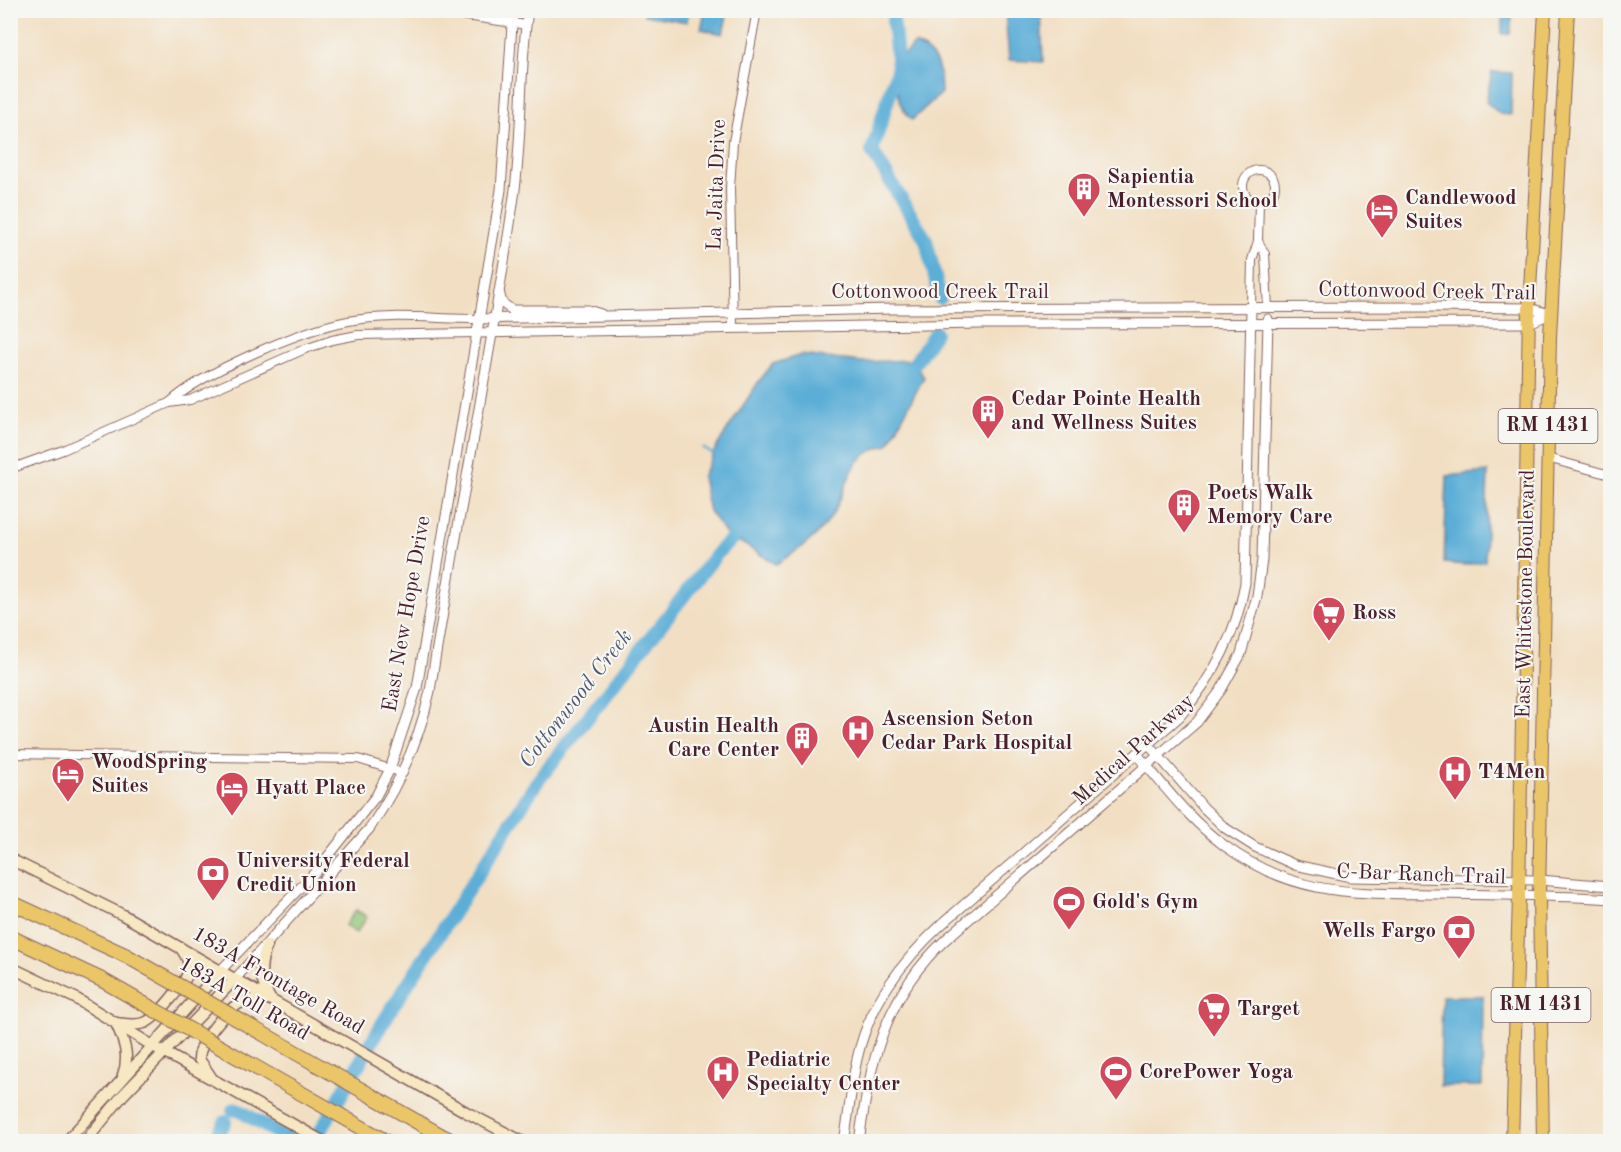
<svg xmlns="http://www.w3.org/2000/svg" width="1621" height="1152" font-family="'Old Standard TT',serif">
<rect width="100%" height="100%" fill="#f6f6f2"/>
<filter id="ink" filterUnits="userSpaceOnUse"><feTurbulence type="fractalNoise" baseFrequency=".0167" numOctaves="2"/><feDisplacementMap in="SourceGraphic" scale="12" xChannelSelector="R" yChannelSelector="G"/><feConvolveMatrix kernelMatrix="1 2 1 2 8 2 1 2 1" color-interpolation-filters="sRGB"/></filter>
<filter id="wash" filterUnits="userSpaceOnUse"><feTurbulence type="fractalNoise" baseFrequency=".008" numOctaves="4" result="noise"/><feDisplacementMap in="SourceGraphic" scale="24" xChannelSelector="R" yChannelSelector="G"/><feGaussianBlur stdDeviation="1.35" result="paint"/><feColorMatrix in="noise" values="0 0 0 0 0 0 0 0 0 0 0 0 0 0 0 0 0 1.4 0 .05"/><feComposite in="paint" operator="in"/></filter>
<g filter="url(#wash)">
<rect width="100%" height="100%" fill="#f2dfc3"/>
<path fill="#92c779" stroke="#6e7352" stroke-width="1.5" d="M356,910L367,917L356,933L345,925Z"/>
<g fill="#5caed7" stroke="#536681" stroke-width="1.5">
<path d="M645,11H688L687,22L644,15Z"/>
<path d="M705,11H728L723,34L701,29Z"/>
<path d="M1005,11H1041L1043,62L1009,60Z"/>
<path d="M1502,18H1512L1510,34H1502Z"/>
<path d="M915,44C940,56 940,68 941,93L912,120C892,100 899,87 897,61Z"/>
<path d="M1492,72L1512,73L1511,115L1500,114L1486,102Z"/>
<path d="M801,355L861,362L912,360L924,377L888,445C844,454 851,490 829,520C814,540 796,552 776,564L725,533L709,511L702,477L717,446L759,381L773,364Z"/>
<path d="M1488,472L1485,561L1465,565L1444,563L1447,476Z"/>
<path d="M1442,996H1483L1482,1086H1440Z"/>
</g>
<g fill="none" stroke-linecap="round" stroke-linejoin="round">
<path stroke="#5caed7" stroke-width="2" d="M703,448L713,454"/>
<g stroke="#5caed7" stroke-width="14">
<path d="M895,10L893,20L898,67L872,151L926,240L940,298"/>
<path d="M904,379L935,333"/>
<path d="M233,1110L237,1109L282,1136L300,1142"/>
<path d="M214,1142L225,1122"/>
<path d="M314,1142L382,1024L537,782L719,551L745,526"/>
</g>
</g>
</g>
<g filter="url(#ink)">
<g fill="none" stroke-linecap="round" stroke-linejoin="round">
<g stroke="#856260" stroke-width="10">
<g id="minor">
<path d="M427,10L526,25"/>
<circle cx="1259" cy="186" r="16"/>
<path d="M1258,241L1265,254L1268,308"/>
<path d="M1251,308L1252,260L1258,241L1259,202"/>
<path d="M733,327L730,188L733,142L757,10"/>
<path d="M169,403C204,371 301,330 348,321C390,313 435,319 477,319"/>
<path d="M1547,458L1610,475"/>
<path d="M10,469L63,450L169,403L190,400L305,349L332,340L358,335L475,333"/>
<path d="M10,754L358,759L403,773"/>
</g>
</g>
<g stroke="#856260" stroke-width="11">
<g id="tertiary">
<path d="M499,291L502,303L512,310H588L601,314"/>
<path d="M477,319L892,309L1428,307L1529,308L1550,314"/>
<path d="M475,333L981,324L1529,323L1550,314"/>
<path d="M1148,744L1204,808L1225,828L1255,847L1295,865L1351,877L1540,880L1610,886"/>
<path d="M1137,754C1164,786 1190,821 1225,846C1295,897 1355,893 1437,894C1495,895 1553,895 1610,899"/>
<path d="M221,970L318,869L376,796L390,769L417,688L501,190L513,10"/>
<path d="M235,979L370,828C399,785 419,742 430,691C456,526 490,362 514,197C523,135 519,72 528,10"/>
<path d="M844,1142C849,1114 851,1086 857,1059C869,1004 902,961 942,924L1180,716C1214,676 1236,635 1245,583L1251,308"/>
<path d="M859,1142C870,1062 884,997 945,940L1197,722L1221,690L1241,654L1257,596L1262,560L1268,319"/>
</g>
</g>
<g stroke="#856260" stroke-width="13">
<g id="secondary">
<path d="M10,859L123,915L466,1112L523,1142"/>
<path d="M10,967L75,998L153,1046L324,1142"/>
<path d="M123,1075C130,1056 124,1041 116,1023C125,1024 136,1026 144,1023C155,1020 188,981 189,969C190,961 185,954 181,948"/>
<path d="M211,1077L199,1059C199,1042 226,1009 242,1002C251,998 261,999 270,999C260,979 258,966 267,945"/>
<path d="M66,1142L221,970"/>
<path d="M85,1142L123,1095L235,979"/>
</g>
</g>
<g stroke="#856260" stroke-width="14">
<g id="primary">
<path d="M1512,1142L1519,896L1529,308L1545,10"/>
<path d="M1543,1142L1539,897L1550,336L1568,10"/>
</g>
</g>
<g stroke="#856260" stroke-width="16">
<g id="motorway">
<path d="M10,902L125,955"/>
<path d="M10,937L102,980"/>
<path d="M442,1136L455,1142"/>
</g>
</g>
<use href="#minor" stroke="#fff" stroke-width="8"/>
<use href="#tertiary" stroke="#fff" stroke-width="9"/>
<use href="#secondary" stroke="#f7e8c3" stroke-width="10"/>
<use href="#primary" stroke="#eac669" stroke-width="12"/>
<use href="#motorway" stroke="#eac669" stroke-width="14"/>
<g stroke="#856260" stroke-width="16" stroke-linecap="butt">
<g id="motorway-bridge">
<path d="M125,955L442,1136"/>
<path d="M102,980L387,1142"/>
</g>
</g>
<use href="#motorway-bridge" stroke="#eac669" stroke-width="14"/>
</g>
</g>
<defs>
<g id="building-pin" transform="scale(1.725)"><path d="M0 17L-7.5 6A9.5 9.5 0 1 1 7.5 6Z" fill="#d1495b" stroke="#f6f6f2"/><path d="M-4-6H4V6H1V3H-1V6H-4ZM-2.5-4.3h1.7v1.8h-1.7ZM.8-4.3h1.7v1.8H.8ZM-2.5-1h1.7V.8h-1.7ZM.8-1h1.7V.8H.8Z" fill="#fff"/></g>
<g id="hotel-pin" transform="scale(1.725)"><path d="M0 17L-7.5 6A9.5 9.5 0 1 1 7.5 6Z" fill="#d1495b" stroke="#f6f6f2"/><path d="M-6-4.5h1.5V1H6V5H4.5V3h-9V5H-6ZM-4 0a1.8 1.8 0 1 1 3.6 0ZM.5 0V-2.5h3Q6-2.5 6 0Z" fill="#fff"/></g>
<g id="supermarket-pin" transform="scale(1.725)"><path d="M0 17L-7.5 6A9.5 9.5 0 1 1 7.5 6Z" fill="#d1495b" stroke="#f6f6f2"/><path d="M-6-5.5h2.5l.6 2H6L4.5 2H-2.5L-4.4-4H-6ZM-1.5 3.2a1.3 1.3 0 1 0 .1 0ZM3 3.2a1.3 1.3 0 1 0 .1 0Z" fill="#fff"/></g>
<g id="hospital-pin" transform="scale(1.725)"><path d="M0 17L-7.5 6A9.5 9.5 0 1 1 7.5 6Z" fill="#d1495b" stroke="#f6f6f2"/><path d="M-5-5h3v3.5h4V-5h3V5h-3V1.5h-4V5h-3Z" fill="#fff"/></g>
<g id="bank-pin" transform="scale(1.725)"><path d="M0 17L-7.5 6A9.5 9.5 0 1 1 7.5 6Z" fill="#d1495b" stroke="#f6f6f2"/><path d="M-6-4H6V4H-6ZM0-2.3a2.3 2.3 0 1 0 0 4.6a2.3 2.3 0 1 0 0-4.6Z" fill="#fff"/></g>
<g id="stadium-pin" transform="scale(1.725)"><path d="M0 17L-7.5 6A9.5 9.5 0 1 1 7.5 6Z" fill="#d1495b" stroke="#f6f6f2"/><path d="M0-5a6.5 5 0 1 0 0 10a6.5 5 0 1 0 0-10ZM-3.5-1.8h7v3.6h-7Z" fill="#fff"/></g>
</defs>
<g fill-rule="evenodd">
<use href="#building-pin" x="1084" y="189"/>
<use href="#hotel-pin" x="1382" y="210"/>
<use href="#building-pin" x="988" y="411"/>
<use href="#building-pin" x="1184" y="505"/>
<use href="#supermarket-pin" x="1329" y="613"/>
<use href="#hospital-pin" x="858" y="731"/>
<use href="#building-pin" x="802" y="738"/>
<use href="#hospital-pin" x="1455" y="772"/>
<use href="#hotel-pin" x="68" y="774"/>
<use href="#hotel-pin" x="232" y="788"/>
<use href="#bank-pin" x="213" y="873"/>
<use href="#stadium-pin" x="1069" y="902"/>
<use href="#bank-pin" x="1459" y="931"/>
<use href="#supermarket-pin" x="1214" y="1009"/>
<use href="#hospital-pin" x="723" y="1072"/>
<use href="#stadium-pin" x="1116" y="1072"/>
</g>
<g text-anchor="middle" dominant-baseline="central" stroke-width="4.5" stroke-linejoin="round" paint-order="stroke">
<g fill="#f6f6f2" stroke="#7e6067" stroke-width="1.5">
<rect x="1498.5" y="409" width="99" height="34" rx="4.5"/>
<rect x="1491.5" y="988" width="99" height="34" rx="4.5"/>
</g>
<g font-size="20" font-weight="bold" fill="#4a1f2b">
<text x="1548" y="426">RM 1431</text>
<text x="1541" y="1005">RM 1431</text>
</g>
<g font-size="21" font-weight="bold" fill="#4a1f2b" stroke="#f6f6f2" text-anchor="start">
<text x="1107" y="177">Sapientia<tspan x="1107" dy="24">Montessori School</tspan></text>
<text x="1405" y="198">Candlewood<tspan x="1405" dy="24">Suites</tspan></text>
<text x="1011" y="399">Cedar Pointe Health<tspan x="1011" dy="24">and Wellness Suites</tspan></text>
<text x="1207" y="493">Poets Walk<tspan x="1207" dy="24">Memory Care</tspan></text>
<text x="1352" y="613">Ross</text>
<text x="881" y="719">Ascension Seton<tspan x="881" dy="24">Cedar Park Hospital</tspan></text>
<text x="779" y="726" text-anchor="end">Austin Health<tspan x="779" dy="24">Care Center</tspan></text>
<text x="91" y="762">WoodSpring<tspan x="91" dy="24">Suites</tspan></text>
<text x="1478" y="772">T4Men</text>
<text x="255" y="788">Hyatt Place</text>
<text x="236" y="861">University Federal<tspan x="236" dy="24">Credit Union</tspan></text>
<text x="1092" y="902">Gold's Gym</text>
<text x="1436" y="931" text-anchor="end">Wells Fargo</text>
<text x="1237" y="1009">Target</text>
<text x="746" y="1060">Pediatric<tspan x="746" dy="24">Specialty Center</tspan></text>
<text x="1139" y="1072">CorePower Yoga</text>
</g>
<g font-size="21" fill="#4a1f2b" stroke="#f6f6f2">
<text transform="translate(717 185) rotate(-88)">La Jaita Drive</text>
<text x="940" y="292">Cottonwood Creek Trail</text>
<text transform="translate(1427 292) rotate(1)">Cottonwood Creek Trail</text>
<text transform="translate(1526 594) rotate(-89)">East Whitestone Boulevard</text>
<text transform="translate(407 614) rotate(-80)">East New Hope Drive</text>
<text transform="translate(1134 750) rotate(-42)">Medical Parkway</text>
<text transform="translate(1421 875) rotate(2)">C-Bar Ranch Trail</text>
<text transform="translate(278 981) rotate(30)">183A Frontage Road</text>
<text transform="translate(244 999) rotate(30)">183A Toll Road</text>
</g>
<g font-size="22" font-style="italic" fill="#515870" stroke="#f6f6f2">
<text transform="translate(576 699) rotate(-52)">Cottonwood Creek</text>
</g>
</g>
<rect width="1621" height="1152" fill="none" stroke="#f6f6f2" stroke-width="36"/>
</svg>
